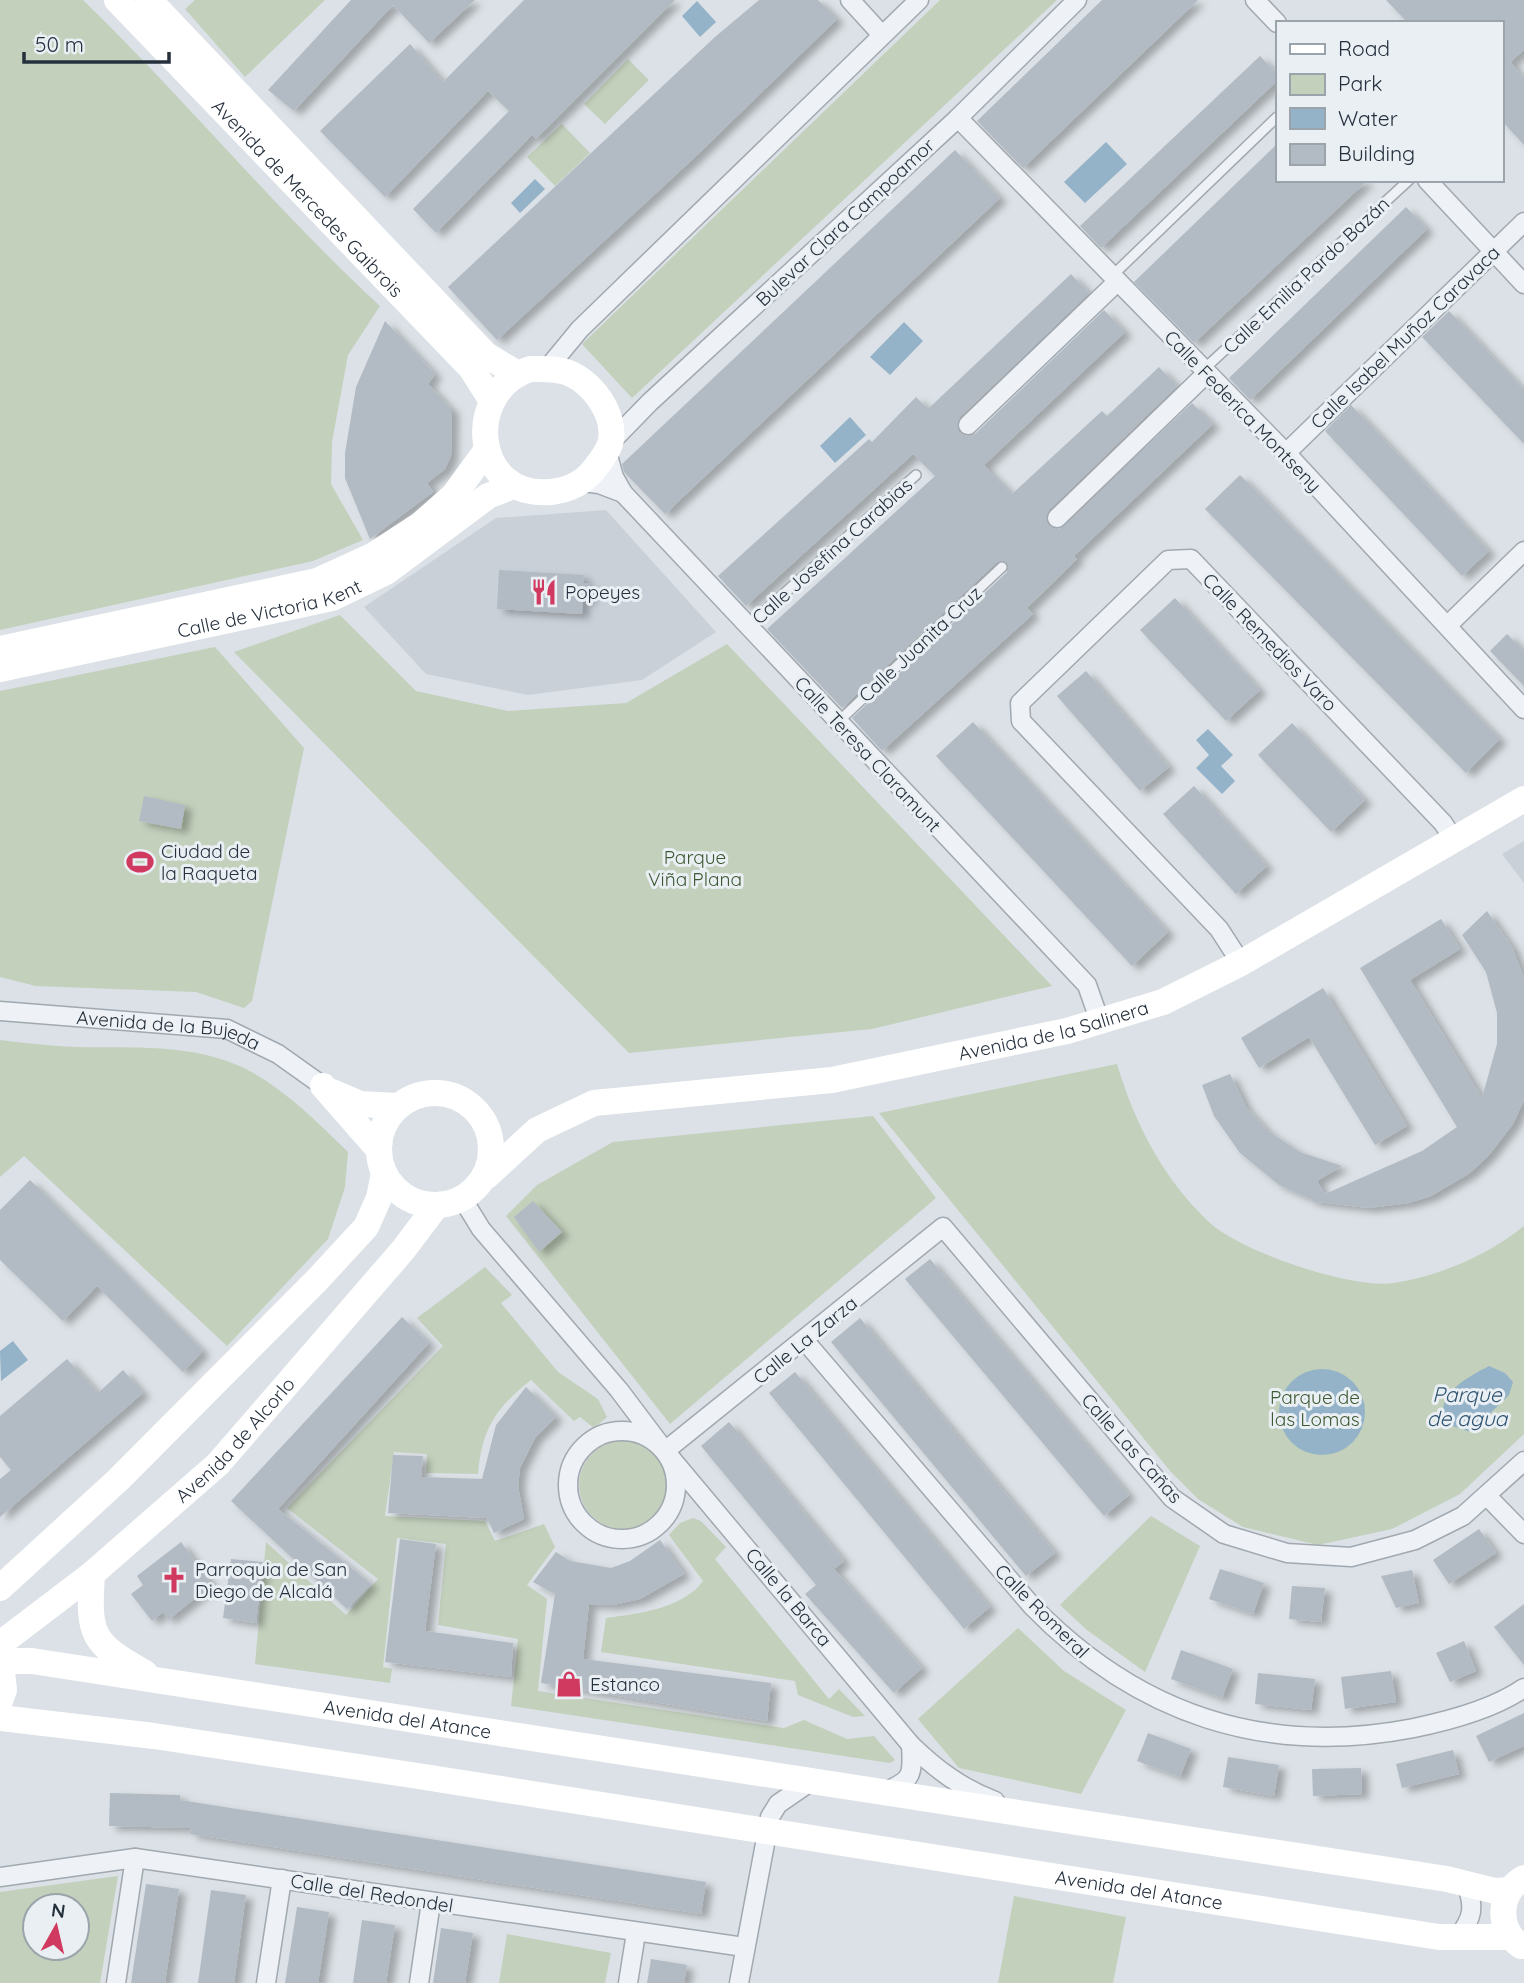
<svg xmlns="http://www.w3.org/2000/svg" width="1524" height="1983" font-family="Quicksand,sans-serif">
<defs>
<filter id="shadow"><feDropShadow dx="7" dy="4.5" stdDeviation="3.5" flood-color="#0004"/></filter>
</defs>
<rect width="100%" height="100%" fill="#dbe1e6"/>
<g fill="#c9d0d8">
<path d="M606,510L716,632L642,680L528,695L426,674L364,607L496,518Z"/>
<path d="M1524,841V883L1502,854Z"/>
</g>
<g fill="#c3d0bc" fill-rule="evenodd">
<path d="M0,0H83C185,99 275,209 380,306L348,355L332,442L331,484L363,540L313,561L0,630Z"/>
<path d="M195,0H325L245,77L185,9Z"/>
<path d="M940,0H1057L632,398L582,344Z"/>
<path d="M628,59L649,80L605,124L584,104Z"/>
<path d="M562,124L590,153L555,186L527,157Z"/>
<path d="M340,615L416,691L508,711L626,703L727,644L1052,986L872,1029L629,1053L234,652Z"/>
<path d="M215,647L304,748L252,1001L244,1008L196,992L36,986L0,977V691Z"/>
<path d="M0,1040C25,1043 50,1046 75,1047C130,1048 192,1043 244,1068C285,1089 315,1120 348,1152L345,1187L328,1239L227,1346L24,1156L0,1177Z"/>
<path d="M1117,1064C1135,1124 1163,1179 1210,1223C1242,1252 1350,1289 1394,1283C1440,1276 1488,1255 1524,1226V1434L1460,1494L1392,1529L1318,1545L1243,1527L1198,1499L1171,1472L879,1113Z"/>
<path d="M873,1116L936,1198L670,1424L506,1216L537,1185L613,1142Z"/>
<path d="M485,1267L512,1295L501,1303L558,1372L598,1399L607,1417L594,1428L580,1417L574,1421L531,1380C496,1408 482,1428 478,1474L426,1473L427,1454L394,1452L385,1516L485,1521L495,1541L544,1524L555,1547L527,1585L547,1599L538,1691L784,1728L804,1720L847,1739L874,1736L895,1760L890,1763L511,1706L518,1639L438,1625L446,1544L397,1538L383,1667L392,1669L390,1683L255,1664L266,1542L346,1615L378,1579L287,1508L443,1346L417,1318Z"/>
<circle cx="623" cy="1485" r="44"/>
<path d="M1151,1516L1200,1546L1145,1672L1087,1630L1060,1605Z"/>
<path d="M693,1518L701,1521L726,1547L715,1559L829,1699L839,1689L865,1716L853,1717L798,1695L795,1681L601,1652L606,1618C638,1614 684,1608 703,1581L669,1535L680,1523Z"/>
<path d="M1018,1628L1064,1671L1126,1710L1081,1794L959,1768L918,1719Z"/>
<path d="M118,1876L100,1983H0V1892ZM35,1906H77V1948H35Z"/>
<path d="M1014,1896L1126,1917L1113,1983H998Z"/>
<path d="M507,1934L611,1953L605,1983H499Z"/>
</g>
<g fill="#94b3c8">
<path d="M697,1L716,22L700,37L682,16Z"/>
<path d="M1106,142L1127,164L1085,203L1064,182Z"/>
<path d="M535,179L545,189L520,213L511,203Z"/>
<path d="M904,322L923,341L890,375L870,357Z"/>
<path d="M850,417L866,435L835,463L820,446Z"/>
<path d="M1208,729L1233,755L1221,766L1235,781L1222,794L1196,768L1209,755L1196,740Z"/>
<path d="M13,1341L28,1360L1,1381L0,1351Z"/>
<path d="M1489,1366L1505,1373L1513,1382L1509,1395L1471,1432L1449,1425C1429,1397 1468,1377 1489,1366Z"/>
<circle cx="1322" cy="1412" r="43"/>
</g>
<g fill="#b2bac3" filter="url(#shadow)">
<path d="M351,0H475L429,43L393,5L294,111L268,90Z"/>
<path d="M524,0H675L536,139L532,135L436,233L413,209L509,111L488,91L385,197L320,131L410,44L443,82Z"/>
<path d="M759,0H818L837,19L693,159L497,340L448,287L715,37Z"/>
<path d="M1102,0H1198L1023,168L977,121Z"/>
<path d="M1386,0H1524V50L1510,62L1524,78V145L1501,120V23H1408Z"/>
<path d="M1260,56L1277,74V81L1101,248L1080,226Z"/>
<path d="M1277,144V180H1368L1194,343L1134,282Z"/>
<path d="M955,150L1000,198L665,514L624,472L622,464Z"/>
<path d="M1406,207L1427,229L1250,400L1229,378Z"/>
<path d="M1071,274L1089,293L960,417L957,423L959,432L966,436L976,433L1104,310L1125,332L984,465L990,472L1012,494L1102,411L1107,416L1159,367L1177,386L1049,510L1046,521L1049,526L1059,529L1192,403L1213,424L1074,556L1077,559L1027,608L1033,614L882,751L852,718L1007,572V563L997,562L842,708L767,629L935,476L913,454L746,606L718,576L869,439L872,442L916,397L928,409Z"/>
<path d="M1449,311L1524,390V444L1422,337Z"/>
<path d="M385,321L435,374L428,384L452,410L451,456L445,469L427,483L433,492L370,539L345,478V453L356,387Z"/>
<path d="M1351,405L1489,551L1462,576L1325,431Z"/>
<path d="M1240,475L1500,739L1466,773L1205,509Z"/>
<path d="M499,570L584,575L583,583L590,584L589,600L583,599L582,614L497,609Z"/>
<path d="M1175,598L1260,690L1226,721L1140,630Z"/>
<path d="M1507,634L1524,651V686L1490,651Z"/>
<path d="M1086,671L1169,767L1140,791L1057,696Z"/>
<path d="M973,722L1168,932L1132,966L936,756Z"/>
<path d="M1292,723L1365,800L1331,832L1258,755Z"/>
<path d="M1194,786L1267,866L1236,894L1163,814Z"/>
<path d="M144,796L185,805L181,829L139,821Z"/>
<path d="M1487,911L1512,947L1524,978V1100L1513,1124L1489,1155L1470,1173L1431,1196L1409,1203L1369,1208L1310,1201L1313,1200L1279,1185L1240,1153L1214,1116L1202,1085L1230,1074L1246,1107L1268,1131L1300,1152L1342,1166L1317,1181L1325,1194L1422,1151L1457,1127L1360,968L1441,919L1460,949L1410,980L1482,1098L1497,1044V1013L1486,972L1462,935Z"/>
<path d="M1323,988L1407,1126L1375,1145L1309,1037L1259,1068L1241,1038Z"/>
<path d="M30,1180L203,1351L183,1372L97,1286L63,1321L0,1260V1210Z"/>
<path d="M533,1201L562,1232L539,1252L514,1217Z"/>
<path d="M930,1259L1129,1495L1104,1516L905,1279Z"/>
<path d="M402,1317L429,1343L278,1509L371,1584L347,1609L231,1501Z"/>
<path d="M860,1318L1055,1553L1026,1576L831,1342Z"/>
<path d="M67,1359L98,1393L123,1370L143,1393L0,1517V1479L11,1470L0,1457V1416Z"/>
<path d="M795,1372L990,1607L964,1629L769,1393Z"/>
<path d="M526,1387L556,1417L535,1438L520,1468L518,1486L524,1519L494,1533L487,1518L388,1513L393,1455L423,1456L421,1477L482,1479L496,1425Z"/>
<path d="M729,1422L844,1561L834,1569L922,1668L894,1693L805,1594L816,1585L701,1446Z"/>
<path d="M1479,1529L1496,1553L1449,1584L1433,1560Z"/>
<path d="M400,1539L436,1544L425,1631L513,1643L511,1677L385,1662Z"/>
<path d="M660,1540L684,1574L640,1599L613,1605L589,1604L583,1659L771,1683L767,1721L541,1683L555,1594L533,1582L556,1552L570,1561L611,1568L630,1561Z"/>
<path d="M181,1542L212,1585L168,1620L163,1612L152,1621L131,1594L143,1585L137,1576Z"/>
<path d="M231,1559L263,1562L256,1623L223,1618Z"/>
<path d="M1220,1569L1264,1583L1253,1614L1209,1599Z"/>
<path d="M1412,1570L1419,1603L1396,1608L1381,1576Z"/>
<path d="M1292,1586L1325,1588L1321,1622L1289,1619Z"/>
<path d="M1524,1604V1665L1494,1627Z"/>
<path d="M1464,1641L1476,1671L1450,1682L1436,1653Z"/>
<path d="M1181,1650L1233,1669L1222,1698L1171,1679Z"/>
<path d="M1391,1671L1396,1702L1345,1709L1341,1677Z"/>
<path d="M1258,1673L1315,1679L1311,1710L1255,1704Z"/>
<path d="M1524,1713V1746L1489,1762L1476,1736Z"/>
<path d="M1148,1733L1191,1749L1180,1777L1137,1761Z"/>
<path d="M1453,1750L1459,1774L1402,1788L1396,1764Z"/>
<path d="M1228,1757L1279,1765L1274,1796L1223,1787Z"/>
<path d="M1361,1768L1362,1794L1313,1796L1312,1769Z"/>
<path d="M110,1793L180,1795V1800L706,1882L701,1914L190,1834L191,1828L109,1826Z"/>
<path d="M146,1884L179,1889L165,1983H131Z"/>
<path d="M211,1890L246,1895L234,1983H198Z"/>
<path d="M297,1907L329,1912L318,1983H285Z"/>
<path d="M362,1920L395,1925L386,1983H353Z"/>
<path d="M441,1928L473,1933L465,1983H433Z"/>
<path d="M651,1959L687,1965L684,1983H647Z"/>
</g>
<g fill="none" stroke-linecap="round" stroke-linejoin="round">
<g stroke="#a1a8b0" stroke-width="12">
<g id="lane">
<path d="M1112,276L1277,117"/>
<path d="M1203,370L1409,180"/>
<path d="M748,626L916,475"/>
<path d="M838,722L1002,567"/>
</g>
</g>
<g stroke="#a1a8b0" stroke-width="21">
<g id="street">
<path d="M850,0L882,35"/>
<path d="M1255,0L1277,23"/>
<path d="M958,118L1286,453L1524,709"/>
<path d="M1427,180L1524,284"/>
<path d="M547,369L580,329L919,0"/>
<path d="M968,425L1117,282"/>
<path d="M611,442L650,402L958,118L1077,0"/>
<path d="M1286,453L1524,222"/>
<path d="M582,482L599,484L623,493L614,477L607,452"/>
<path d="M623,493L1087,985L1100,1022"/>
<path d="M1057,518L1207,373"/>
<path d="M1448,625L1524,551"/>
<path d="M1241,963L1219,929L1021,721L1020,703L1168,560L1191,559L1443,823L1454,840"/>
<path id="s1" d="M0,1011L227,1029L278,1054L323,1086"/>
<path d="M462,1198L481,1229L619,1390L665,1451L911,1745C937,1770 961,1788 995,1801"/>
<path d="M805,1341L1032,1606C1137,1714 1265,1757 1414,1728C1448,1721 1495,1708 1524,1688"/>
<circle cx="622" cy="1485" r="54"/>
<path d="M665,1451L943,1227L1172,1498L1224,1534L1287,1553L1351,1557L1415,1540L1463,1516L1524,1461"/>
<path d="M1488,1497L1524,1534"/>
<path d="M884,1792C913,1780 913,1775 911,1745"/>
<path d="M0,1877L135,1858L744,1947"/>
<path d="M1458,1937C1473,1918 1475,1907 1466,1884"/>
<path d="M116,1983L135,1858"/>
<path d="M266,1983L282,1879"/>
<path d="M419,1983L431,1902"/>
<path d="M628,1983L636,1933"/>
<path d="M739,1983L770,1817L778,1804L810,1782"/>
</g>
</g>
<use href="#lane" stroke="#eef1f5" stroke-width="9"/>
<use href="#street" stroke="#eef1f5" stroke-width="18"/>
<g stroke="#fff" stroke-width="26">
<path id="s2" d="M117,0L471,368L492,401"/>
<path d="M149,0L486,355L516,373"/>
<path d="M530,369C540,369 552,368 562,371C590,377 618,415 610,444C607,453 601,460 596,467C584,483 570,490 551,492C472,499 463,391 530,369Z"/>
<path d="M0,649L317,581L374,555L420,525L454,495L486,451"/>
<path id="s3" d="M0,669L332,598L386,572L488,496L513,486"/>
<path d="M323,1086L379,1150"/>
<path d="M332,1092L360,1104L398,1106"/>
<circle cx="435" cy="1149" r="56"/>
<path id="s4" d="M487,1176L537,1130L594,1103L832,1080L1067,1031L1163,1002L1241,963L1524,799"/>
<path d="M92,1574C88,1635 91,1643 145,1673"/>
<path d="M0,1588L118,1480L318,1279L366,1227L379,1198L384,1173"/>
<path id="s5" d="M0,1644L92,1574L218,1464L403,1250L437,1205"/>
<path d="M0,1654L4,1690L0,1701"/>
<path id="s6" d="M2,1661H32L1447,1879L1495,1891L1510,1890"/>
<path id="s7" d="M0,1718L154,1736L418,1776L1439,1937H1510"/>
<path d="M1521,1946C1496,1929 1498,1892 1524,1878"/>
</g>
</g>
<defs>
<g id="restaurant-bare" transform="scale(2.1)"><path d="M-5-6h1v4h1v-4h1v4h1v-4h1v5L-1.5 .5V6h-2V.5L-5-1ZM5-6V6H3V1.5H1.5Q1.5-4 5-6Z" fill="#d13a60" stroke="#eaeff4" stroke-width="2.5" paint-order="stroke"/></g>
<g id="stadium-bare" transform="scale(2.1)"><path d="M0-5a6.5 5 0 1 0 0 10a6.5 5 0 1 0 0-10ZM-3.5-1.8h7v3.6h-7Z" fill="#d13a60" stroke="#eaeff4" stroke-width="2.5" paint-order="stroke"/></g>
<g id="church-bare" transform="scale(2.1)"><path d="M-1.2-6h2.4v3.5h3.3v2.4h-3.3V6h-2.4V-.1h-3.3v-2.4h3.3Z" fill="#d13a60" stroke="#eaeff4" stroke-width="2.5" paint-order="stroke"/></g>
<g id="shop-bare" transform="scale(2.1)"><path d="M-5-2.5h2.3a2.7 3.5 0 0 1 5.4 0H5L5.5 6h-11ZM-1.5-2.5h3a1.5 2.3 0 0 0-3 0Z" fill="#d13a60" stroke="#eaeff4" stroke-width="2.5" paint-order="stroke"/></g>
</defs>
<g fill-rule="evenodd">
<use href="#restaurant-bare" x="544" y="592"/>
<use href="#stadium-bare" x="140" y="862"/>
<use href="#church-bare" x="174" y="1580"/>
<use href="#shop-bare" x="569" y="1684"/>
</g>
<g text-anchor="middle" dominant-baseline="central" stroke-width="6" stroke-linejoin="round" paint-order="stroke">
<g font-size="19" fill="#25303d" stroke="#eaeff4">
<text stroke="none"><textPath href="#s2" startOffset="275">Avenida de Mercedes Gaibrois</textPath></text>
<text transform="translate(845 222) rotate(-43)">Bulevar Clara Campoamor</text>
<text transform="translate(1306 275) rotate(-43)">Calle Emilia Pardo Bazán</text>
<text transform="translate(1405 337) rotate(-44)">Calle Isabel Muñoz Caravaca</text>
<text transform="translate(1243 411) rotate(46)">Calle Federica Montseny</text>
<text transform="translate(832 551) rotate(-42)">Calle Josefina Carabias</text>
<text stroke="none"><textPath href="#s3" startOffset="276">Calle de Victoria Kent</textPath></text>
<text transform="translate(1270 642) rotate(46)">Calle Remedios Varo</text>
<text transform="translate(920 644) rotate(-43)">Calle Juanita Cruz</text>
<text transform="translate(868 754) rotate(47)">Calle Teresa Claramunt</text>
<text stroke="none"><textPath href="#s4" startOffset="597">Avenida de la Salinera</textPath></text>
<text stroke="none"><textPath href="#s1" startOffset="170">Avenida de la Bujeda</textPath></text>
<text transform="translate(805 1340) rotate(-39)">Calle La Zarza</text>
<text stroke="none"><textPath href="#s5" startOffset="312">Avenida de Alcorlo</textPath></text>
<text transform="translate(1132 1448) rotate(48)">Calle Las Cañas</text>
<text transform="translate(789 1597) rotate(50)">Calle la Barca</text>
<text transform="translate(1042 1611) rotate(45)">Calle Romeral</text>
<text stroke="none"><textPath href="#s6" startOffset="410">Avenida del Atance</textPath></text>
<text stroke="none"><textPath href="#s7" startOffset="1152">Avenida del Atance</textPath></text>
<text transform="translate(372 1893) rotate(9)">Calle del Redondel</text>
</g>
<g font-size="19" fill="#25303d" stroke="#eaeff4" text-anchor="start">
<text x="565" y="592">Popeyes</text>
<text x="161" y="851">Ciudad de<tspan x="161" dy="22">la Raqueta</tspan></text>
<text x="195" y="1569">Parroquia de San<tspan x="195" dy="22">Diego de Alcalá</tspan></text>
<text x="590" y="1684">Estanco</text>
</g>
<g font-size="19" fill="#3d5932" stroke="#eaeff4">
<text x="695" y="857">Parque<tspan x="695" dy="22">Viña Plana</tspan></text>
<text x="1315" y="1397">Parque de<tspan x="1315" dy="22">las Lomas</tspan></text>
</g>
<g font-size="21" font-style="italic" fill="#2e5371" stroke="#eaeff4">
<text x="1467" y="1394">Parque<tspan x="1467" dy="24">de agua</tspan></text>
</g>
</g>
<rect x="1276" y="21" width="228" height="161" fill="#eaeff4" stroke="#9ba3ab" stroke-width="2"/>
<rect x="1290" y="44" width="35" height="10" fill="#ffffff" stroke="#9ba3ab" stroke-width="2"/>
<text x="1338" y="56" font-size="21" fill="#25303d">Road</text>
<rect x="1290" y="74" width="35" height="21" fill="#c3d0bc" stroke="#9ba3ab" stroke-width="2"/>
<text x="1338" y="91" font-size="21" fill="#25303d">Park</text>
<rect x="1290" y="108" width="35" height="21" fill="#94b3c8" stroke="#9ba3ab" stroke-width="2"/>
<text x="1338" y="126" font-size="21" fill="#25303d">Water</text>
<rect x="1290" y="144" width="35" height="21" fill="#b2bac3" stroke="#9ba3ab" stroke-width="2"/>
<text x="1338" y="161" font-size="21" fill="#25303d">Building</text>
<g transform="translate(56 1927) rotate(8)"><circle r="33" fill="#eaeff4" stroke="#9ba3ab" stroke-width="2"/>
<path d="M0-5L12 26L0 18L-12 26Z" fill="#d13a60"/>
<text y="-10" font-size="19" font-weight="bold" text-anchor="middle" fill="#25303d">N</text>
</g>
<path d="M24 52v10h145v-10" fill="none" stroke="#25303d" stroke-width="3.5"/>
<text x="35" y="52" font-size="21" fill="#25303d" stroke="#eaeff4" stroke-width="5" paint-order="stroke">50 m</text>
</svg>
